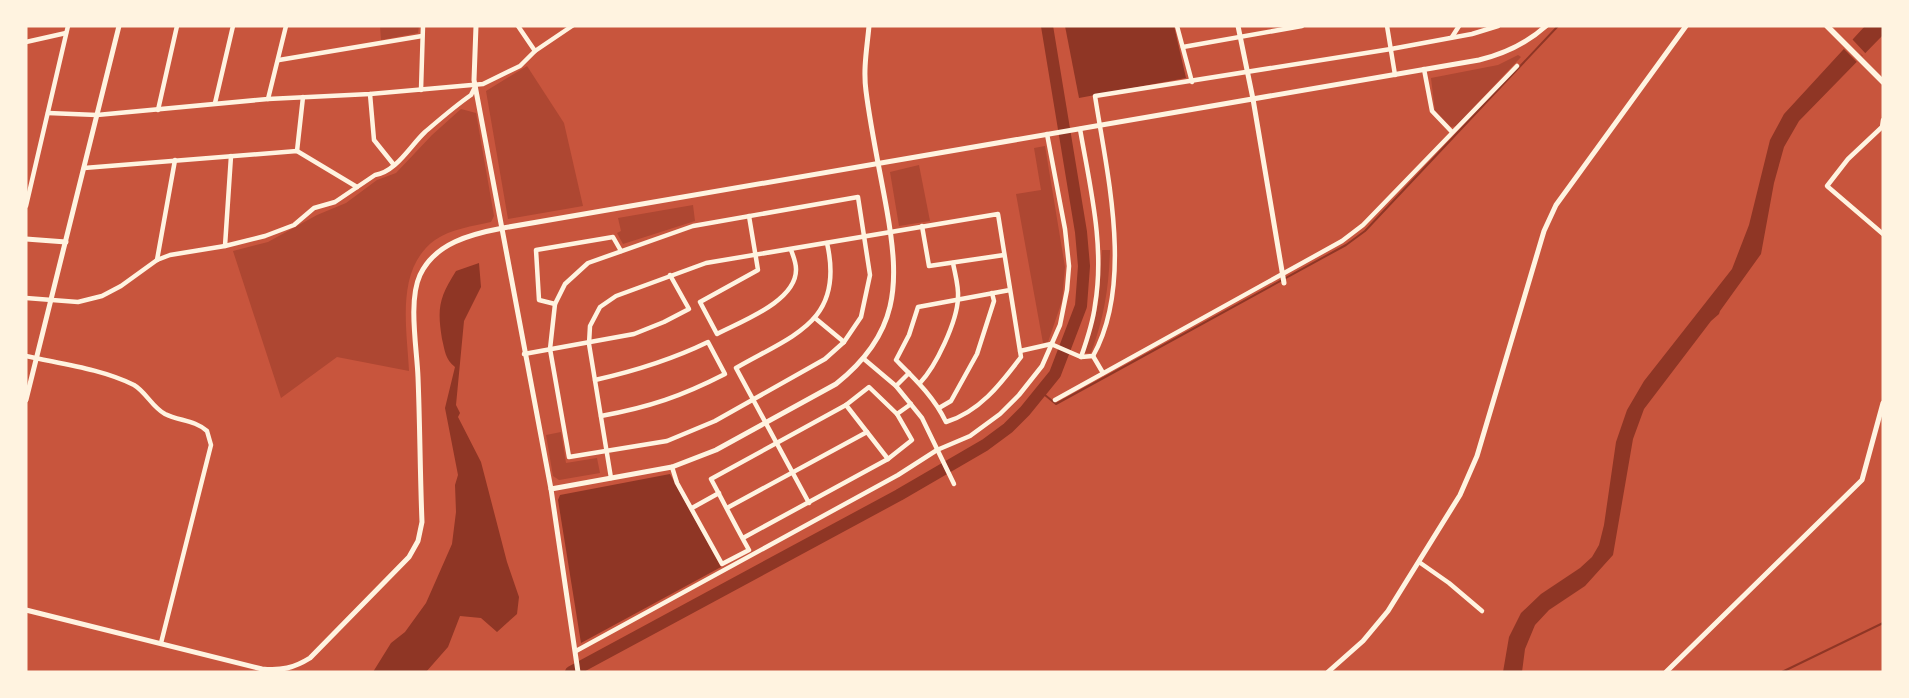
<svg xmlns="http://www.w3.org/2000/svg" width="1909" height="698" font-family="'Libre Baskerville',serif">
<rect width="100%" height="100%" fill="#c8553d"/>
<g fill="#ae4732">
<path d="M380,26H419L418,33L381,40Z"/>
<path d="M1518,55L1521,57L1456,126L1451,127L1435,111L1431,78L1498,65Z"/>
<path d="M527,66L564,123L583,206L508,219L486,91Z"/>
<path d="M461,109L476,113L494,216L491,222C473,226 451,229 435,240C395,269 407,328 409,371L337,357L281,398L233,251L268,242L317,215L346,203L377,180L396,173L432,135Z"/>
<path d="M1045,146L1065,267L1062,301L1048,342L1043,343L1016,194L1041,190L1034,148Z"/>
<path d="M919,165L930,221L899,226L890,172Z"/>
<path d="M693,205L695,221L623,244L617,233L621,231L618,218Z"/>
<path d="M1102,250H1110C1109,287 1104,318 1091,353H1085L1098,305Z"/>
<path d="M561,432L566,463L597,458L600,473L559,480L553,476L546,435Z"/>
</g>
<g fill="#8f3625">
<path d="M1065,26H1174L1186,78L1079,98Z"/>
<path d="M1865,26H1883V35L1799,121L1784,147L1774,183L1761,254L1720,311L1719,314L1711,321L1644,409L1633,439L1613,555L1585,586L1549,610L1535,625L1525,649L1522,672H1503L1509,637L1521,613L1541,594L1580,568L1592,557L1599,545L1604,525L1616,442L1627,410L1644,381L1732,269L1749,225L1770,140L1784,114Z"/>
<path d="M479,263L481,287L464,321L456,405L460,413L458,417L481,462L507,562L519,597L517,614L497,632L481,618L460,616L448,647L426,672H373L391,643L405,632L426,603L452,544L456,512L455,485L458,475L445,408L455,367C445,359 445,351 442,339C437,308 439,298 456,271Z"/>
<path d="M670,474L721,567L581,643L558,500L560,495Z"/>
</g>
<path fill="#c8553d" d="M1852,39L1867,55L1864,57L1859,52L1864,58L1858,63L1843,48Z"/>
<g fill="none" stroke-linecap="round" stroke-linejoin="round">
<g stroke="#8f3625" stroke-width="2">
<path d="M1040,391L1056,404L1346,245L1365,231L1558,26"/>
<path d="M1782,672L1883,623"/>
</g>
<path stroke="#8f3625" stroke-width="12" d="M571,672L899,495L985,445L1008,428L1025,411L1055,374L1081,306L1084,266L1081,232L1047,26"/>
<g stroke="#fff3e0" stroke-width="4.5">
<path d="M518,26L535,51"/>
<path d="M1177,26L1192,82"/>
<path d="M1387,26L1395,75"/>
<path d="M1452,37L1459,26"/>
<path d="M26,42L66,33"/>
<path d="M1183,47L1302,26"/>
<path d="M279,60L422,36"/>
<path d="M1424,69L1432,111L1452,132"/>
<path d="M421,90L423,26"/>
<path d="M370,94L374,140L394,165"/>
<path d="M268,99L286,26"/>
<path d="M215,103L233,26"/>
<path d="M158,110L177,26"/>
<path d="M48,113L97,115L268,99L370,94L483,84L520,66L535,51L572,26"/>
<path d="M1883,120L1882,127L1848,159L1827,186L1883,234"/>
<path d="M1080,129C1090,187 1105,246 1095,305C1093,322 1087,340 1081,357"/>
<path d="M297,151L303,97"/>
<path d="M84,168L297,151L357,187"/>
<path d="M858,197L870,275L861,317L844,342L825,359L715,421L667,441L569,457L550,349L555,304L565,284L588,263L693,226Z"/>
<path d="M26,206L68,26"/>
<path d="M749,216L758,270L700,302L717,334C742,321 797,301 796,269C796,263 793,255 791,250"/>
<path d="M922,226L929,266L1004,255"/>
<path d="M225,246L231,156"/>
<path d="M157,260L175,160"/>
<path d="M26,298L78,302L102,296L121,286L157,260L170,255L225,246L265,236L294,225L314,208L335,202L375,175C396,172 410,146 425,132C439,120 455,106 471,95L475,87"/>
<path d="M555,304L539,300L536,250L613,237L621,251"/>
<path d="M815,318L844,342"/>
<path d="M1051,344L1081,357L1093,356"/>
<path d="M1020,351L1051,344"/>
<path d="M524,354L634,334L664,322L689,309L670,275"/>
<path d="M26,356C62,364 102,369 134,385C146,392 152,407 165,414C179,421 195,420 207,431L211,445L161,643"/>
<path d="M1093,356C1134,283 1107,174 1095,96L1391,49L1472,34L1498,26"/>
<path d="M1093,356L1103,373"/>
<path d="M864,359L896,386L922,418L954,484"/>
<path d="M595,380C635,371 671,360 708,342L725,374C682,396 650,407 601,416"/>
<path d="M920,383C936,366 957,322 958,298C959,287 955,274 953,263"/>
<path d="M896,386L909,373"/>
<path d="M1055,400L1342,241L1363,225L1517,66"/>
<path d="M846,405L888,459"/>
<path d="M939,408L951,401L977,354L994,301L992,293"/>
<path d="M897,414L911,404"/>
<path d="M672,467L677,483L722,564L749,550C736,527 724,503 711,479L846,405L869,387L897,414L912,440L888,459L743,538"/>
<path d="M611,478L589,344L590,326L600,307L616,296L706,263L998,214L1020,351L1021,357C1000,385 979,412 946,422C934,397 915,379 896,360L909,335L918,307L1010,290"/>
<path d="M809,503L736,368C793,335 845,322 827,243"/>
<path d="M692,508L719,493"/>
<path d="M727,508L867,432"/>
<path d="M1419,562L1449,583L1482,611"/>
<path d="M576,651L898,475L937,450L970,436L1000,414L1019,395L1042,366L1060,325L1067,290L1069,266L1065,229L1047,134"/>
</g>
<g stroke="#fff3e0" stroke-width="5">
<path d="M476,26L474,80L551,489L578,672"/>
<path d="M1238,26L1253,99L1284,283"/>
<path d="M26,239L66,242"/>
<path d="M26,400L119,26"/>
<path d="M551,489L672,467L716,450L836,384C899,334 900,285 887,211C880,171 871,131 866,91C863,69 867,48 869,26"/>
<path d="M26,610L262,669C281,671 294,668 310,658L409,557L418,541L422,522C420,474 420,426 418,377C417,349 408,301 420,275C435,243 471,234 503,228L1479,60C1504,54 1526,44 1546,26"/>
<path d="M1328,672L1363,641L1388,611L1460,495L1477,456L1544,231L1556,205L1686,26"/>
<path d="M1666,672L1862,480L1883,403"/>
</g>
<path stroke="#fff3e0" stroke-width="5.5" d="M1827,26L1883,82"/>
</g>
<rect width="1909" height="698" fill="none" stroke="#fff3e0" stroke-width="55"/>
</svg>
